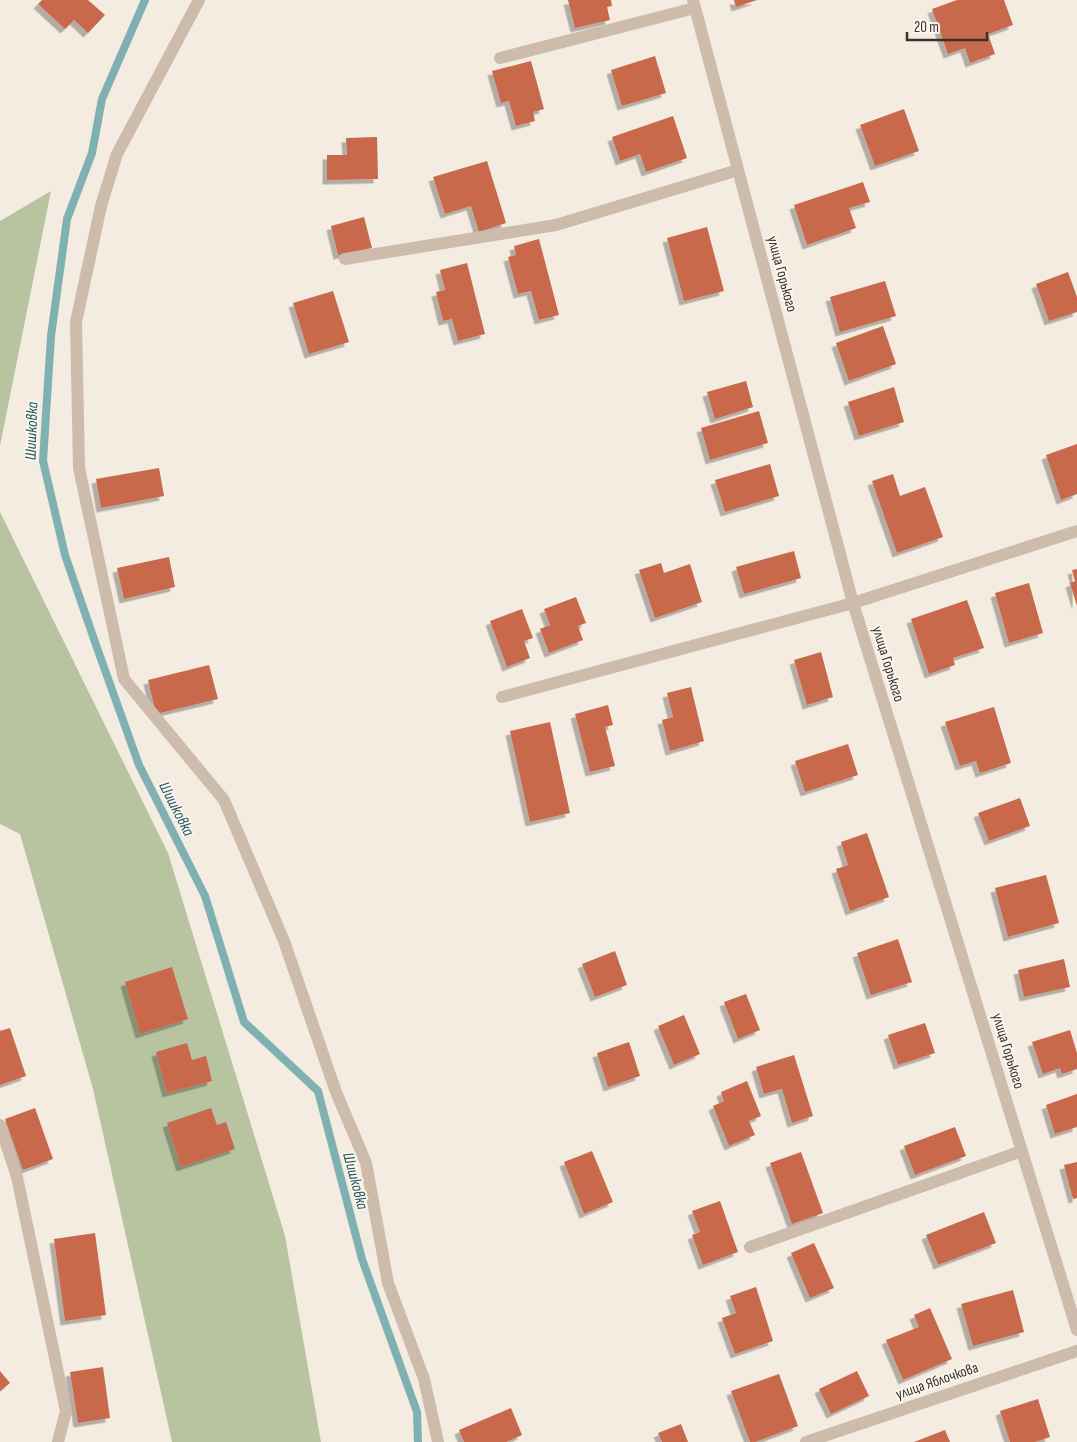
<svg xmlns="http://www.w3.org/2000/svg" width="1077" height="1442" font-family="'Sofia Sans Condensed',sans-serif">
<defs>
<filter id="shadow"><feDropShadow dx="-4.5" dy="4.5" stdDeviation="0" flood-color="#0004"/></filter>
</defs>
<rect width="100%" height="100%" fill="#f4ebe1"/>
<g fill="#b8c4a0">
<path d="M51,191L0,446V221Z"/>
<path d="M0,512L168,853L285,1236L321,1442H172L93,1089L20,834L0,824Z"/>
</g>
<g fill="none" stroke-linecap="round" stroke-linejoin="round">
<path stroke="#7fb0b2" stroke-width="8" d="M145,0L102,99L92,153L67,219L51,336L43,461L65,555L96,645L139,765L205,896L244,1022L318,1091L362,1259L417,1412L418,1442"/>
</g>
<g fill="#c8694b" filter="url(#shadow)">
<path d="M42,0H88L105,15L88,33L74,20L65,29L38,4Z"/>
<path d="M568,0H611L612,6L607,7L610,20L575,28Z"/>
<path d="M734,0H757L736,7Z"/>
<path d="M957,0H1004L1013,25L988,34L995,54L970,63L965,48L948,54L932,9Z"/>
<path d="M655,56L666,93L622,106L611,70Z"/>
<path d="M531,61L544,109L533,112L535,121L516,126L509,101L501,103L492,71Z"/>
<path d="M904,109L919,151L875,166L860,125Z"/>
<path d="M673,116L687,158L646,172L640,154L620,161L612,137Z"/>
<path d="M377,137L378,179L327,180V155H347L346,138Z"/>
<path d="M487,161L506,223L479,232L471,206L445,214L433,177Z"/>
<path d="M863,182L870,202L849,208L856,228L807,245L794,205Z"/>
<path d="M364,217L372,248L338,255L331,226Z"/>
<path d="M707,227L724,291L684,301L667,238Z"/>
<path d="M539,239L559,315L539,320L531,291L518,294L508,257L516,255L514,246Z"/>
<path d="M467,263L485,334L458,341L452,319L443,321L436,292L445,290L440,270Z"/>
<path d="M1068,272L1077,297V312L1049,321L1036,284Z"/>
<path d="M885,281L896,316L840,332L830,297Z"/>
<path d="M333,291L349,342L309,354L293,303Z"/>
<path d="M883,326L896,364L849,381L836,343Z"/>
<path d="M746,381L753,407L715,419L707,392Z"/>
<path d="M894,387L904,422L859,436L848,402Z"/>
<path d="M759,411L768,443L710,460L701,428Z"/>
<path d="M1077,444V494L1061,500L1046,455Z"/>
<path d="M770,464L779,496L725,512L715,480Z"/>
<path d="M159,468L164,496L101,508L96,479Z"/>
<path d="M893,474L900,496L925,487L943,537L897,553L872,481Z"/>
<path d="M794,551L801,578L744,594L736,567Z"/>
<path d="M169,557L175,587L124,599L117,568Z"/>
<path d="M661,563L664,573L690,564L702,602L655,618L639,570Z"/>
<path d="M1077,569V606L1070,583L1075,581L1072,570Z"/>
<path d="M1029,583L1043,633L1009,643L995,593Z"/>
<path d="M576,597L586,623L578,626L583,640L549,653L540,629L550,625L544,609Z"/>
<path d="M967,600L984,648L953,658L955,665L929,674L911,619Z"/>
<path d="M522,609L533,638L524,641L530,658L507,667L490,621Z"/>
<path d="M821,652L833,697L807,705L794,660Z"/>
<path d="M209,665L218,699L156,714L148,680Z"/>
<path d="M691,687L704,741L670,751L662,720L673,717L667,693Z"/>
<path d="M608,705L613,725L605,727L615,766L590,772L575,714Z"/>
<path d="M994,707L1011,763L980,773L976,761L960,766L945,722Z"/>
<path d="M550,722L570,813L530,822L510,731Z"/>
<path d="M848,744L858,775L805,792L795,761Z"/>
<path d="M1020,798L1030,826L989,841L978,813Z"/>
<path d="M867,833L889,897L850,911L836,869L848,865L841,842Z"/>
<path d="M1046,875L1059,923L1008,937L995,888Z"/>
<path d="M898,939L912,982L871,995L857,953Z"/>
<path d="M615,951L627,985L595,997L582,964Z"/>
<path d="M1064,959L1070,987L1024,997L1018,970Z"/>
<path d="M172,967L188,1019L140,1034L125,982Z"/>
<path d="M746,994L760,1030L738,1039L724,1002Z"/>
<path d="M684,1015L700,1054L674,1065L658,1026Z"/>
<path d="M925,1023L935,1053L898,1065L888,1035Z"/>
<path d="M10,1028L26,1076L0,1085V1031Z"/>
<path d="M1070,1030L1077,1053V1069L1062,1074L1060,1068L1043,1074L1032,1042Z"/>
<path d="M629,1042L640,1076L608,1087L597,1053Z"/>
<path d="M187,1043L192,1060L206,1056L212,1081L167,1093L156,1052Z"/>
<path d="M794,1055L813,1116L792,1123L782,1089L764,1094L756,1067Z"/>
<path d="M747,1081L761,1116L749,1121L755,1135L729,1146L713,1106L724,1101L721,1092Z"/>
<path d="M1077,1094V1127L1055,1134L1046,1105Z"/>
<path d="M35,1108L53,1159L23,1170L5,1119Z"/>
<path d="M211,1108L217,1125L226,1122L235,1149L181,1167L167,1123Z"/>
<path d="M955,1127L966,1156L915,1175L904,1146Z"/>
<path d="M592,1151L613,1202L584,1214L564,1162Z"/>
<path d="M801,1152L823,1213L792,1224L770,1163Z"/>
<path d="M1077,1162V1198L1073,1199L1064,1165Z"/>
<path d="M720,1201L738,1252L703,1265L692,1235L700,1232L692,1211Z"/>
<path d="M984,1212L996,1243L938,1265L926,1235Z"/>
<path d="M95,1233L106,1315L65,1321L54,1239Z"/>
<path d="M814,1243L834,1288L810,1298L791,1253Z"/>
<path d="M756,1287L773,1341L735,1354L722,1318L736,1313L730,1296Z"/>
<path d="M1013,1290L1024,1332L973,1346L961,1304Z"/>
<path d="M930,1308L952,1359L903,1380L886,1340L919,1327L914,1315Z"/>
<path d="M103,1367L110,1418L78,1423L70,1372Z"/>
<path d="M0,1371L10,1383L0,1391Z"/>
<path d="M857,1371L869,1396L831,1414L819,1389Z"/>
<path d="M779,1374L798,1426L755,1442H750L731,1391Z"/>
<path d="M1038,1399L1050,1437L1035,1442H1010L1000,1411Z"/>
<path d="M511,1408L522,1435L506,1442H464L459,1430Z"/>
<path d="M681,1424L688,1442H662L658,1433Z"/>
<path d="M945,1430L950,1442H914Z"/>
</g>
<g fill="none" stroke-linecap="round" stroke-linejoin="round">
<g stroke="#cdbbac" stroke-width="12">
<path d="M199,0L117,154L101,206L76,322L79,468L124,679L224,800L284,941L336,1092L366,1163L388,1283L424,1379L438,1442"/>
<path d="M693,0L853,603L1077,1330"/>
<path d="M500,58L695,8"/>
<path d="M345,259L556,225L738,170"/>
<path d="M502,697L853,603L1077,531"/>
<path d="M0,1125L17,1177L66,1411L58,1442"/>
<path d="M750,1247L1022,1151"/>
<path d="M806,1442L1077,1351"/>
</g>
</g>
<g text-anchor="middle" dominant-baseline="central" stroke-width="4" stroke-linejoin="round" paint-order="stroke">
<g font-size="15" fill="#3b302b" stroke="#fbf5ee">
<text transform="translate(782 274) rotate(75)">улица Горького</text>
<text transform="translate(888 664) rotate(73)">улица Горького</text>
<text transform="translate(1008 1051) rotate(73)">улица Горького</text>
<text transform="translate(937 1381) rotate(-19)">улица Яблочкова</text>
</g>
<g font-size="16" font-style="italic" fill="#1f5a5e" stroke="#fbf5ee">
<text transform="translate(32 431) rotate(-88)">Шишковка</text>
<text transform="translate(176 809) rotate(63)">Шишковка</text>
<text transform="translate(355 1181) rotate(75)">Шишковка</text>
</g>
</g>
<path d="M907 32v8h80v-8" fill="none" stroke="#3b302b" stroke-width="2.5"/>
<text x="914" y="32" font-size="15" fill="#3b302b" stroke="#fbf5ee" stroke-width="4" paint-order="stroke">20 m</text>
</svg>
